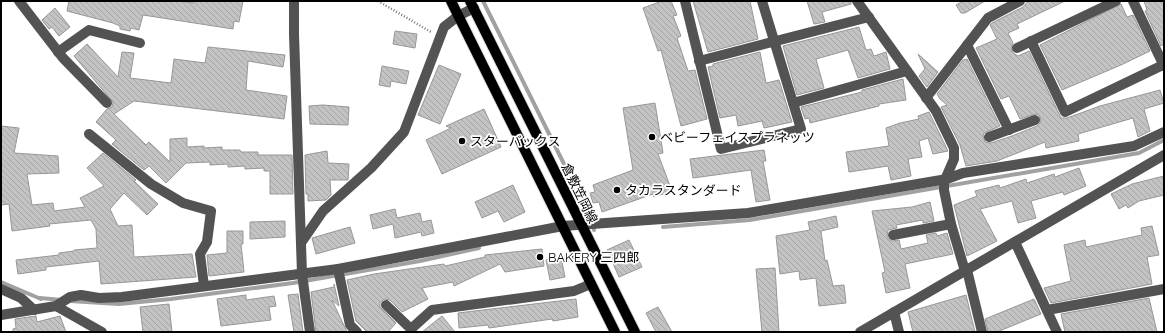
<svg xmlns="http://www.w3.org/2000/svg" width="1165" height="333" font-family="Quicksand,'Noto Sans JP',sans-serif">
<defs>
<pattern id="building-back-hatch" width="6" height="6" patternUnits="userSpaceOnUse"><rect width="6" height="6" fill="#c3c3c3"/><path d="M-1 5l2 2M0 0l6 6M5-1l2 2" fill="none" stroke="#a6a6a6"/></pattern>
</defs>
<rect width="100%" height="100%" fill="#fff"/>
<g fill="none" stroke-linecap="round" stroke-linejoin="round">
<g stroke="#a1a1a1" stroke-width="4">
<path d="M483,1L566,168"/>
<path d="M663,227L750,220L1139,153L1164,140"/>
<path d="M594,229V230"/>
<path d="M1,282L41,299"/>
<path d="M40,298L62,300"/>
<path d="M70,301L119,304L171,299L293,283L420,261L479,248"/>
</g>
</g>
<g fill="url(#building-back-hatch)" stroke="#979797">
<path d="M69,1H180L193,3V1H243L239,22L234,21L233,29L143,15L139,30L131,28L130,31L120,29V26L113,23L67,11Z"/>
<path d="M662,1H671L677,15L673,16L681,36L677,38L688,71L695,70L707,119L681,126L661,50L658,51L643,8Z"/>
<path d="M693,1H750L758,39L708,52Z"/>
<path d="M807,1H851V4L822,12L825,22L814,24Z"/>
<path d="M963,1H985L965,13H961L956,5Z"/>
<path d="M1028,1H1065L1017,24L1019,28L1008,33L1013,43L1011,48L1013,53L1018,56L1029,51L1061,118H1067L1100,106L1160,90L1164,103L1144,109L1150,131L1138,137L1133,118L1078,134L1079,141L1046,148L1045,142L997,161L966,166L960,145L941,107L947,105L940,99L937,94L963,60L967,59L1000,126L984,133L983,136L985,142L991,143L1012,136L1037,126L1041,121L1039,115L1036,114L1020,119L1009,96L1001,99L976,48L997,39L990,25L992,23L1023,7Z"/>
<path d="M1144,1H1164V44L1161,46L1145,11L1147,10Z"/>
<path d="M1121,4L1127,17L1133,15L1150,51L1121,65L1062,90L1040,45Z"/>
<path d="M55,8L70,27L59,36L52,27L49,29L42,20Z"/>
<path d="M859,27L866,50L871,49L874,56L886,52L890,69L858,78L848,50L816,59L824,88L797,95L783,46Z"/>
<path d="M395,31L417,34L415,48L393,44Z"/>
<path d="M87,44L118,77L122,52L134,53L130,78L171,83L174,59L205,63L208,47L285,55L283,67L248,61L246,90L287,96L284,119L134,101L114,114L146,145L149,142L170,162V139L187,138V147L204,146V148L222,147V150H240L241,152H258V155H292L293,194H270V171H264V168L245,169V166L228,167V164L210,165V162L186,163L166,183L149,166L144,170L112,144L116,140L96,122L107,109L112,107L113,102L74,56Z"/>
<path d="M760,52L766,83L779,80L792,122L764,128L762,121L738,126L736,115L720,118L708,67L713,66V64Z"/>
<path d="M918,54L938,72L927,87L919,76L925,69Z"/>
<path d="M439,65L461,74L440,124L418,115Z"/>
<path d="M382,66L409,71L406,84L391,81L390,87L379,85Z"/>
<path d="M903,79L906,100L879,104V106L810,123L809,118L805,119L801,107L862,92V90Z"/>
<path d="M655,103L663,153L658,154L672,191L654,197L653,194L602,212L599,202L593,203L590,193L595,192L593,185L633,170L623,108Z"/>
<path d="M323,105L349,107L348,125L310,124L309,106Z"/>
<path d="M484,109L501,147L442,174L426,140L451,128L446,126Z"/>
<path d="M929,112L948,151L933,154L928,138L919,141L922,157L908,159L911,176L891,180L888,166L849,172L846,152L889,146L886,128L900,123L919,119L918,116Z"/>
<path d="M1,126L19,128L14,153L58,156L59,173L27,174L32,205L53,203L54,211L85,207L80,198L104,186L87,168L103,153L136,180L134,181L158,204L147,215L124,193L110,209L118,226L132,225L134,257L192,254L196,277L101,284L99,261L46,267V270L18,274L16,260L59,255V253L74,251V250L97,248L96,229L91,220L49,224L50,226L12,231L9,204L1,205Z"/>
<path d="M764,150L766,161H763L770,200L756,202L751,170L693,178L690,159Z"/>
<path d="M327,151L328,163L349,164L348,180H330L331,195L326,200L308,201V194H306L305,155Z"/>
<path d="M1079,168L1086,186L1064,195L1063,192L1031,201L1036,218L1018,223L1012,201L980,209L997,241L967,256L954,205L977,196L975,191L999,185L1000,188L1026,179L1027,183L1054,174L1055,177Z"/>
<path d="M1164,176V195L1139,201L1128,208L1126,205L1119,209L1111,194L1132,184Z"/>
<path d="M513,185L525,212L504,222L498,211L482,218L475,202Z"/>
<path d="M930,202L934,221L923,223V220L896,225L897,228L888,230L887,237L891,241L899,240L901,249L928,243L926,235L936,233L937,236L947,233L953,254L905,264L910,288L886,293L882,273L885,272L872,211L912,207Z"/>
<path d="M395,209L397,218L420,213L422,222L431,220L434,233L422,236L421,232L395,238L393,224L373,229L370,215Z"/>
<path d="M836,216L838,227L821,231L825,261L827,260L833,286L844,285L846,303L819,306L816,278L800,280L799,271L780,274L776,236L810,230L808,222Z"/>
<path d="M285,221V237L250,239V222Z"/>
<path d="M1152,226L1159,255L1147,257L1152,284L1051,303L1044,288L1071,281L1064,245L1085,240L1086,247L1142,235L1141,228Z"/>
<path d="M350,227L355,243L316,254L312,238Z"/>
<path d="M227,231H243V244H241L244,272L209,276L207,255L227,253Z"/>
<path d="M629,240L642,267L619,277L607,250Z"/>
<path d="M542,249L544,266L505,272L500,264L454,286L453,282L422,288L428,299L402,312L390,300L384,299L380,303V307L396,323L388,332H367L356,321L347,280L374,274L444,264L445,266L485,257V255Z"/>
<path d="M561,257L565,277L550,280L546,260Z"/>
<path d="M775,268L779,332H762L756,269Z"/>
<path d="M334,284L339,306L332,300L347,332H316L311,292L334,287Z"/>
<path d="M298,294L303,332H294L288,295Z"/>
<path d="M246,295V300L274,296L276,306L269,307L271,320L221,326L217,299Z"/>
<path d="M966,295L975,332H913L908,312Z"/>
<path d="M1149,298L1157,332H1065L1061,314Z"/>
<path d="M576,299L578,317L553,321L552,319L489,328L488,325L459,328L458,313Z"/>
<path d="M1034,299L1041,314L997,332H988L985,319Z"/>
<path d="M169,304L172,332H143L140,307Z"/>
<path d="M658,307L672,332H656L646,313Z"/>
<path d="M36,316L37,322L60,316L66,332H13V329L16,328L15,319Z"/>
<path d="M442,316L455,332H422Z"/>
</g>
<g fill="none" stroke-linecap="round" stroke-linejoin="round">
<g stroke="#dbdbdb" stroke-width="12">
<g id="major">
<path d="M451,1L615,332"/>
<path d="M470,1L635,332"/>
</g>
</g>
<path stroke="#757575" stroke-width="2.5" stroke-dasharray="1 2" stroke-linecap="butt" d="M378,1L431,32"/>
<g stroke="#535353" stroke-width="10">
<path d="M19,1L63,58L107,103"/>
<path d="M294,1V34L302,274L310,332"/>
<path d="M685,1L721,149L801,129L762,1"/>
<path d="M857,1L936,111L954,148V159L944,182V190L951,224L965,271"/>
<path d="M1133,1L1164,66"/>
<path d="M1031,41L1065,112L1163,65"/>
<path d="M967,45L1009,130"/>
<path d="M1017,48L1116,1"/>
<path d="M58,52L89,30L140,43"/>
<path d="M699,61L869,17"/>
<path d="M926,98L988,18L1020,1"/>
<path d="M793,103L907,71"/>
<path d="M89,134L151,184L183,203L211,211L207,242L200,254L204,286"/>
<path d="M989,137L1035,120"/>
<path d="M893,235L951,224"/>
<path d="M1015,242L1057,332"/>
<path d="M301,243L323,211L371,168L404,132L444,27L458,16L474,8"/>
<path d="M338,269L350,325L357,332"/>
<path d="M967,270L982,332"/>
<path d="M1,289L21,298L34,310"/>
<path d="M386,305L411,329L432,310L574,291L591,284"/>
<path d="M56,306L102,332"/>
<path d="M1047,310L1164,289"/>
<path d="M894,312L899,332"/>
<path d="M1,315L56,306L70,297L81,295L99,298L122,297L338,269L563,226L748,213L947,179L963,173L1134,146L1164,132"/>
<path d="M860,332L1164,155"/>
</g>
<use href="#major" stroke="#000" stroke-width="10"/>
</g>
<g fill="#000" stroke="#fff" stroke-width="1.5">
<circle cx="652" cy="137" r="4"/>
<circle cx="462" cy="141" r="4"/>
<circle cx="617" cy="190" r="4"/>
<circle cx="540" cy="257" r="4"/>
</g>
<g text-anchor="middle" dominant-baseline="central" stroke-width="3.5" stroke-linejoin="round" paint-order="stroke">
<g font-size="13" fill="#000" stroke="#fff" text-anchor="start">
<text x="660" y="137">ベビーフェイスプラネッツ</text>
<text x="470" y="141">スターバックス</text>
<text x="625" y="190">タカラスタンダード</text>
<text x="548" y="257">BAKERY 三四郎</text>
</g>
<g font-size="13" fill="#000" stroke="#fff">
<text transform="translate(580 193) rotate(64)">倉敷笠岡線</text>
</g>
</g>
<rect width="1165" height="333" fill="none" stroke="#000000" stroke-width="4"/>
</svg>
